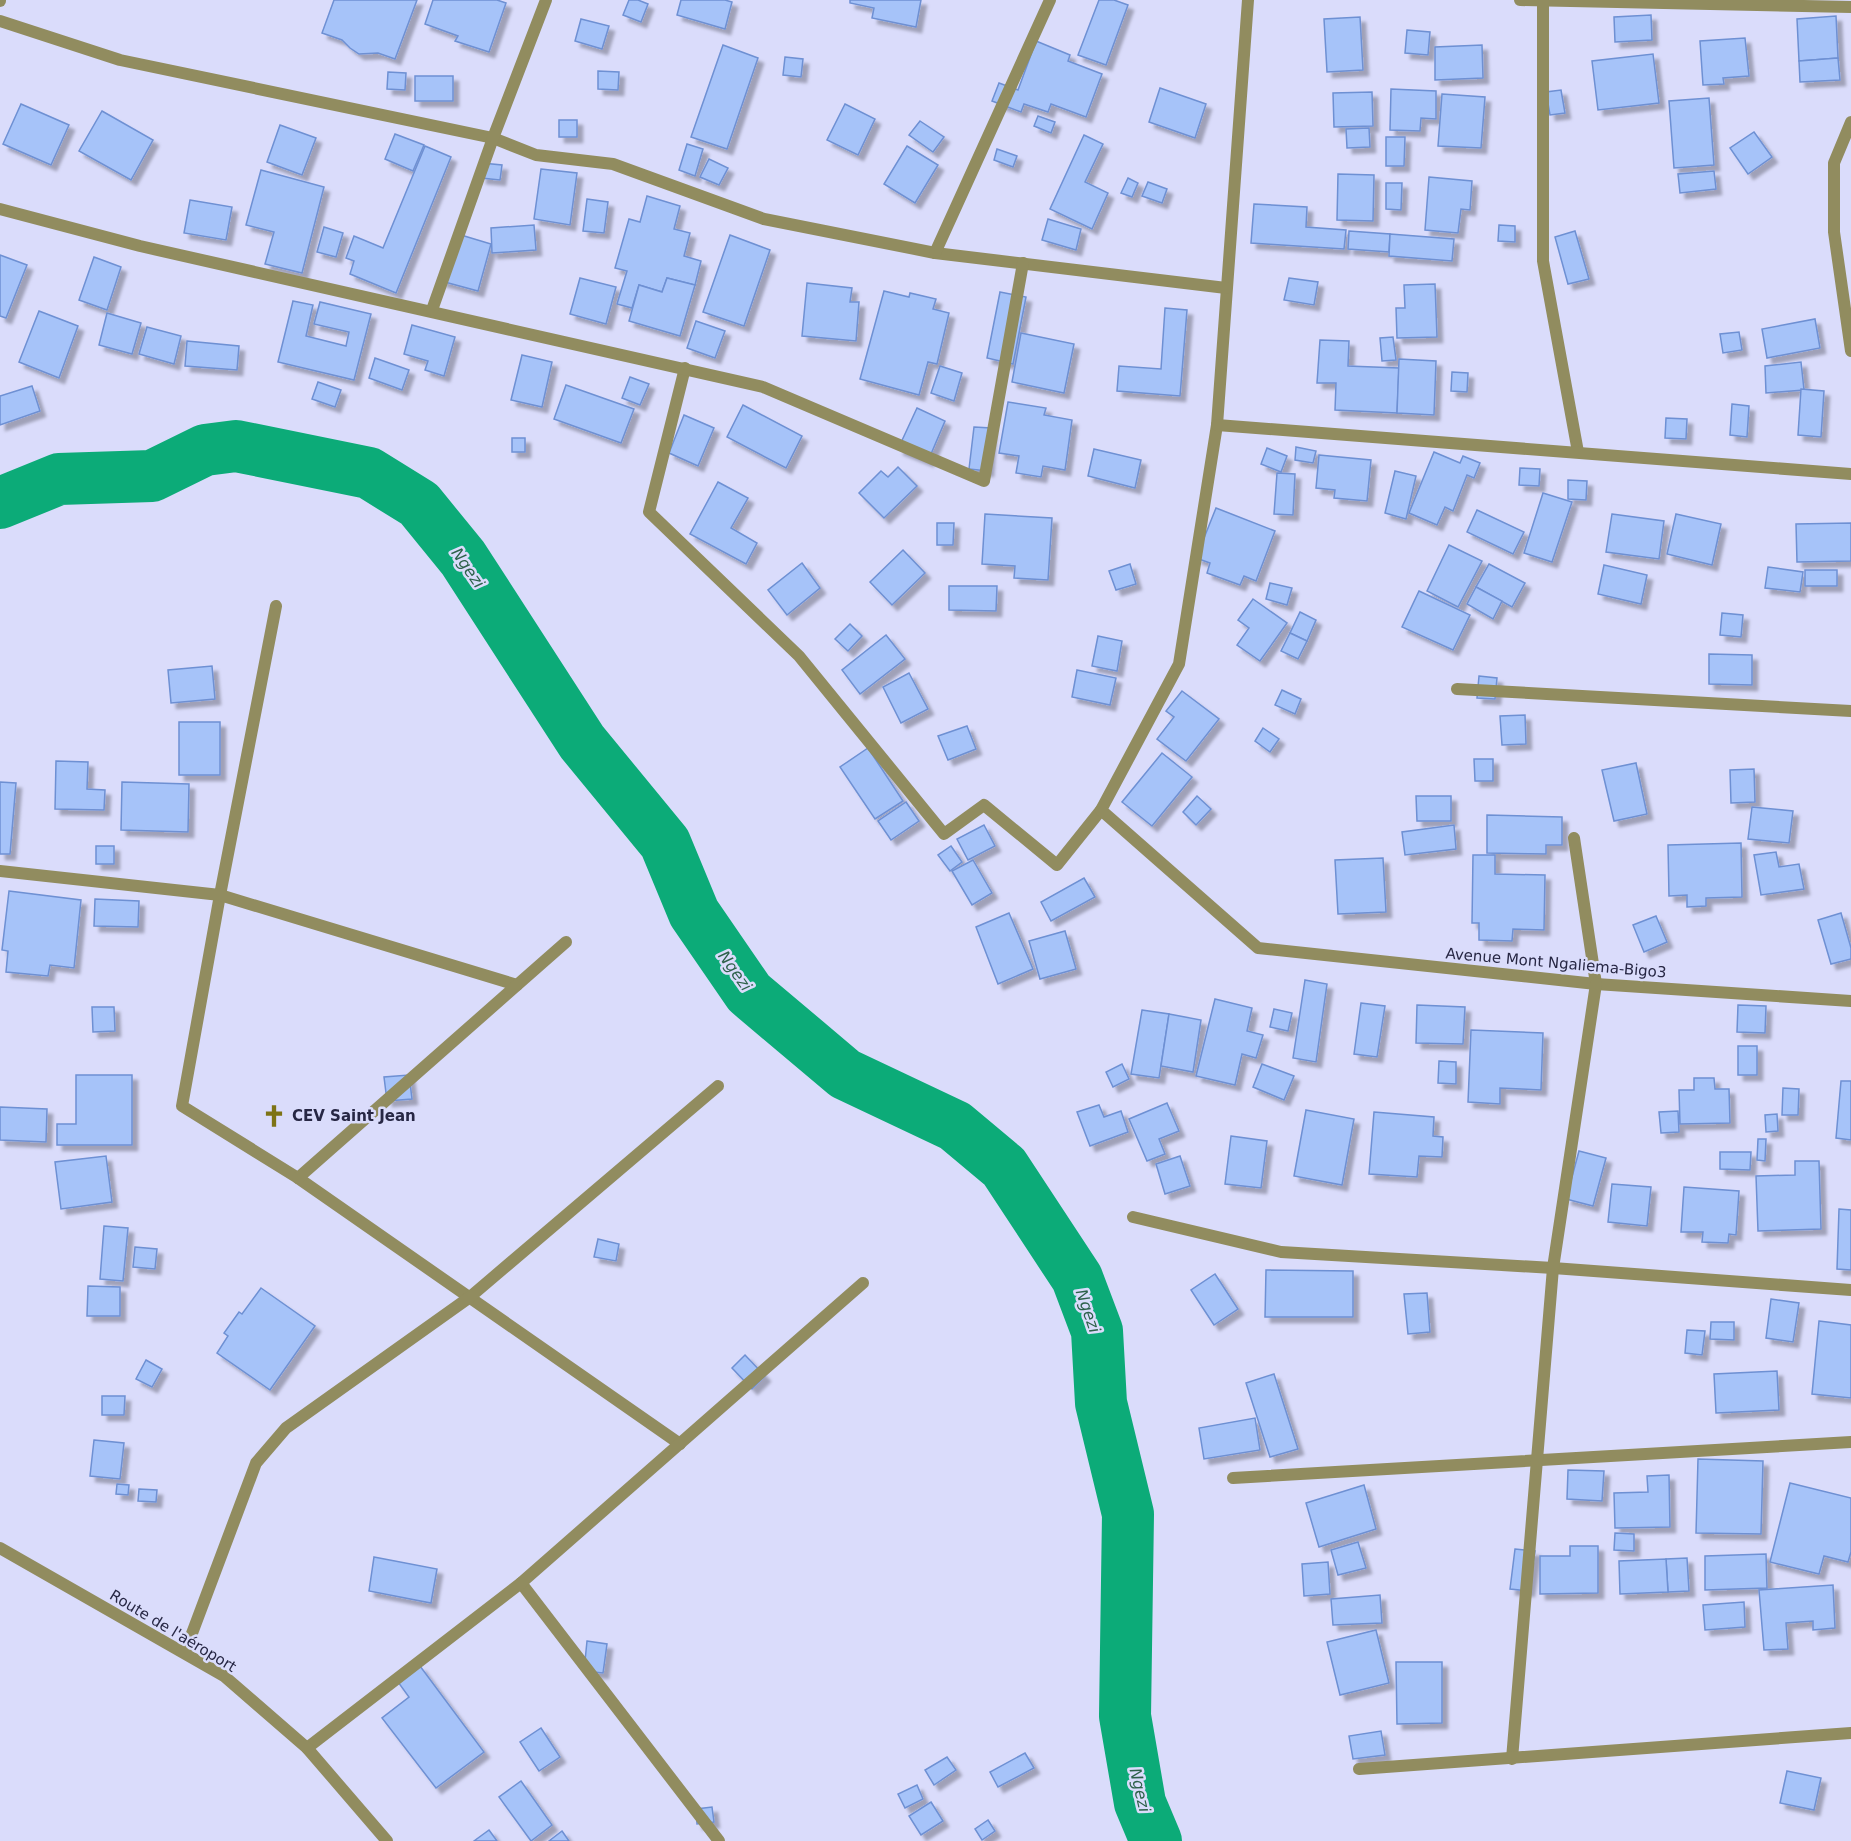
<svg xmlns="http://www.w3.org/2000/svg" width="1851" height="1841" font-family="'DejaVu Sans',sans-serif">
<defs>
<filter id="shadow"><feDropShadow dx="5.5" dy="5.5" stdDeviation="1.5" flood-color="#0004"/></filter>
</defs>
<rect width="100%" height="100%" fill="#dadcfb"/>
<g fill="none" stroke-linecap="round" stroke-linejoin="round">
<path stroke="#0cab78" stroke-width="52" d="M0,503L59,479L152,476L205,450L236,446L369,473L419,504L463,558L582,742L665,843L694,913L749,993L845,1074L955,1126L1004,1167L1077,1278L1097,1331L1101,1403L1128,1514L1125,1716L1140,1803L1156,1841"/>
</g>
<g fill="#a6c3f9" stroke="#6e90d3" stroke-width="1.5" filter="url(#shadow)">
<path d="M334,0H417L395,59L378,53L359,54L350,48L342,40L322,33Z"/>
<path d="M433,0H497L506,3L489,52L455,41L458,36L425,24Z"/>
<path d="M629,0H638L648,4L641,22L623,15Z"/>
<path d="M681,0H725L732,2L725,29L677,15Z"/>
<path d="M850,0H921L916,27L872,18L874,8L850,3Z"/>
<path d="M1099,0H1114L1128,5L1106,65L1078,55Z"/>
<path d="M1651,15L1652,40L1615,42L1614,17Z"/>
<path d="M1836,16L1838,58L1799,61L1797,19Z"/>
<path d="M1360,17L1363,70L1327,72L1324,19Z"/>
<path d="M581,19L609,26L602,49L575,41Z"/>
<path d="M1407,30L1430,32L1428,55L1405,53Z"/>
<path d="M1745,38L1749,76L1723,78L1724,84L1703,85L1700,41Z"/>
<path d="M1036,41L1070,55L1068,61L1102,74L1086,117L1051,104L1048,112L1024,104L1021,112L992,101L999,83L1018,90Z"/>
<path d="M723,45L758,58L727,149L691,137Z"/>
<path d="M1482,45L1483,78L1435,80V47Z"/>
<path d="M1653,54L1659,103L1598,110L1592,61Z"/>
<path d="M785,57L803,59L801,77L783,75Z"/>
<path d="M1838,58L1840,80L1800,82L1799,61Z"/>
<path d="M598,71L619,72L618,90L598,89Z"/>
<path d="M388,72L406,73L405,90L387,89Z"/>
<rect x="415" y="76" width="38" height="25"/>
<path d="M1160,88L1206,104L1195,138L1149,122Z"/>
<path d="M1391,89L1436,91V119L1421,118L1420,131L1390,130Z"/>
<path d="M1561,90L1565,113L1550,115L1546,92Z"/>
<path d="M1372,92L1373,126L1334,127L1333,93Z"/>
<path d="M1442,94L1485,97L1481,148L1438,146Z"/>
<path d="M1709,98L1714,165L1674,168L1669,101Z"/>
<path d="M21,104L69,125L51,165L3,144Z"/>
<path d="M845,104L875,119L858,155L827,140Z"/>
<path d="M102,111L153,140L131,180L79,151Z"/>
<path d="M1038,116L1055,122L1051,133L1034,126Z"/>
<rect x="559" y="120" width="18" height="17"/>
<path d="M920,121L944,137L933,152L909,135Z"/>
<path d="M280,125L316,138L302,175L267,162Z"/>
<path d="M1369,128L1370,147L1347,148L1346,129Z"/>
<path d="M1754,132L1772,157L1748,174L1730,148Z"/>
<path d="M395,134L424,145L413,171L385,159Z"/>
<path d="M1084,135L1103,144L1085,182L1108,193L1092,229L1050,209Z"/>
<path d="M1386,137H1405L1404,166H1386Z"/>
<path d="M687,144L703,149L695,176L679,170Z"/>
<path d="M425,146L451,157L396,293L350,274L354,261L346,258L354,236L383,248Z"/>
<path d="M907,146L938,165L915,203L884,184Z"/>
<path d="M997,149L1017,156L1013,167L994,160Z"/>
<path d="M709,159L728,168L719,185L700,177Z"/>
<path d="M482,163L502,165L500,180L481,178Z"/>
<path d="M541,169L577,173L570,225L534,219Z"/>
<path d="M261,170L324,187L302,273L265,264L274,232L246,225Z"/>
<path d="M1714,171L1716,189L1680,193L1678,174Z"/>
<path d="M1338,174L1374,175L1373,221L1337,220Z"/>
<path d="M1429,177L1472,181L1470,210L1461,209L1458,233L1425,230Z"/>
<path d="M1128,178L1138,183L1132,197L1121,193Z"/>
<path d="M1148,182L1167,189L1162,203L1142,196Z"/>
<path d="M1386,183H1402L1401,210L1386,209Z"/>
<path d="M647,196L680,206L674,229L690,233L684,256L701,261L695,285L667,278L662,292L639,285L632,308L617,304L627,271L615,268L629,219L640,222Z"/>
<path d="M587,199L608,202L604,233L583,231Z"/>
<path d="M190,200L232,207L226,240L184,233Z"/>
<path d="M1254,204L1307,207L1306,227L1346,230L1344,249L1251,243Z"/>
<path d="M1048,219L1081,229L1076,250L1042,240Z"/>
<path d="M534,225L536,250L492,253L491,228Z"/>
<path d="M1499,225L1515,226V242L1498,241Z"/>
<path d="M324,227L343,233L336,257L317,252Z"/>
<path d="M1349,231L1390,234L1389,252L1348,249Z"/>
<path d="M1575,231L1589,279L1568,284L1555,237Z"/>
<path d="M1390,234L1454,239L1452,261L1389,256Z"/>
<path d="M461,235L491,244L478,291L441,281Z"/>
<path d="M730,235L770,250L744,326L703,312Z"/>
<path d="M0,255L27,265L6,318L0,316Z"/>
<path d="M94,257L121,267L107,310L79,300Z"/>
<path d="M580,278L616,287L606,324L570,314Z"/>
<path d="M667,278L695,285L680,336L629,321L639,285L662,292Z"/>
<path d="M1289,278L1318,282L1314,305L1284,300Z"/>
<path d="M807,283L852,288L850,302H859L856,341L802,336Z"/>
<path d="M1435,284L1437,337L1397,338L1396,308H1405L1404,285Z"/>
<path d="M884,291L909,297L910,293L936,299L933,309L949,313L937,364L928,362L919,395L860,379Z"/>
<path d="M1000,292L1026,297L1013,364L987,358Z"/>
<path d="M293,301L313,305L306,336L346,346L349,332L314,324L320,302L371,314L354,380L278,362Z"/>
<path d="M1165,308L1187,310L1180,396L1117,391L1119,366L1161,369Z"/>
<path d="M39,311L78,326L59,378L19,362Z"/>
<path d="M107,313L141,323L132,354L99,345Z"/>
<path d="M1815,319L1820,348L1767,358L1762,329Z"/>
<path d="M696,321L725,331L715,358L687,348Z"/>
<path d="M412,325L455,337L444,376L425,370L428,361L404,354Z"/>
<path d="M147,327L181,336L174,364L139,354Z"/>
<path d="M1739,332L1742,350L1723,353L1720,334Z"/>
<path d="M1021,333L1074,344L1064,393L1012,382Z"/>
<path d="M1393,337L1396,360L1382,361L1380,338Z"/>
<path d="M1320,340L1349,341L1348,366L1399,368L1397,413L1335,410L1336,383H1317Z"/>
<path d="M187,341L239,346L237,370L185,366Z"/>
<path d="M522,355L552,362L542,407L511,400Z"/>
<path d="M375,358L409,370L402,390L369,378Z"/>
<path d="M1399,359L1436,361L1434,415L1397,413Z"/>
<path d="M1801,362L1804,390L1766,393L1765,366Z"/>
<path d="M940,366L962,373L954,401L931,393Z"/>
<path d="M1452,372L1468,373L1467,392L1451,391Z"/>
<path d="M630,377L649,384L640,405L622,398Z"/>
<path d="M318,382L341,390L335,407L312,399Z"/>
<path d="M566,385L634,409L621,443L554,419Z"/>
<path d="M32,386L40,411L0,425V396Z"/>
<path d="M1801,389L1824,391L1821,437L1798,435Z"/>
<path d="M1008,402L1046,408L1044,415L1072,420L1065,470L1043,466L1041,477L1016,473L1019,456L999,453Z"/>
<path d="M1732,404L1749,406L1747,437L1730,435Z"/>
<path d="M743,405L802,436L786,468L727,437Z"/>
<path d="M917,408L945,421L928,461L898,449Z"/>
<path d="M684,415L714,428L698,466L669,453Z"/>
<path d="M1666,418L1687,419L1686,439L1665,438Z"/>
<path d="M974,427L991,428L988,471L969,469Z"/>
<rect x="512" y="438" width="13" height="14"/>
<path d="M1296,447L1316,451L1313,463L1295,460Z"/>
<path d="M1267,448L1287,456L1281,472L1261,464Z"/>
<path d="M1094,449L1141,460L1135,488L1088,476Z"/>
<path d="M1434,452L1460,463L1463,456L1480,463L1474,478L1467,475L1453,511L1445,507L1437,525L1409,513Z"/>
<path d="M1319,455L1371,460L1367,501L1334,498L1335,490L1316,488Z"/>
<path d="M898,467L917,486L884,518L859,493L881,471L888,477Z"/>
<path d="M1520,468L1540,469L1539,486L1519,485Z"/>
<path d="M1395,471L1416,476L1406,519L1385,513Z"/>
<path d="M1277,473L1295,474L1293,515L1274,514Z"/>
<path d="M1568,480L1587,481L1586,500L1568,499Z"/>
<path d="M718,482L748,498L731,528L757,543L746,564L690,534Z"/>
<path d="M1543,493L1572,502L1552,562L1524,553Z"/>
<path d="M1216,508L1275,531L1256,581L1244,576L1240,585L1207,573L1210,563L1196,558Z"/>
<path d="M1477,510L1524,532L1513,554L1467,532Z"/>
<path d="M985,514L1052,518L1048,580L1014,578L1015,566L982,564Z"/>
<path d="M1612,514L1664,521L1659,559L1606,552Z"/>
<path d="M1676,514L1721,524L1712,565L1667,554Z"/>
<path d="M937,523H954L953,545H937Z"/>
<path d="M1851,523V561L1797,562L1796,524Z"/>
<path d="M1449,545L1482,561L1458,607L1427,591Z"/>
<path d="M903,550L925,573L892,605L870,582Z"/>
<path d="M802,563L820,588L787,615L768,590Z"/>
<path d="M1130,564L1136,584L1116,590L1109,571Z"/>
<path d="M1489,564L1525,583L1512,607L1476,587Z"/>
<path d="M1604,565L1647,575L1641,604L1598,594Z"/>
<path d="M1768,567L1803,572L1800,592L1765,588Z"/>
<rect x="1805" y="570" width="32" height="16"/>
<path d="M1270,583L1292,588L1287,605L1266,599Z"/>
<path d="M949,586H997L996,611L949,610Z"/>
<path d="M1476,587L1502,601L1493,619L1467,604Z"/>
<path d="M1419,591L1470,615L1453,650L1402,627Z"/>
<path d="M1253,599L1287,623L1260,661L1237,645L1249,628L1238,620Z"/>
<path d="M1300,612L1316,620L1307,641L1290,633Z"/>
<path d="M1722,613L1743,615L1741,637L1720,635Z"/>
<path d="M850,624L862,636L848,651L835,639Z"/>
<path d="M1290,633L1307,641L1298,659L1281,651Z"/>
<path d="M886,635L905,659L860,694L842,670Z"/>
<path d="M1098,636L1122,641L1117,671L1092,666Z"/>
<path d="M1709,654L1752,655V685L1709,684Z"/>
<path d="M212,666L215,699L171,703L168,670Z"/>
<path d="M1077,670L1116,678L1110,705L1072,697Z"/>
<path d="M909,673L928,709L901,723L883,687Z"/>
<path d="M1479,676L1497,678L1495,699L1477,698Z"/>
<path d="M1282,690L1301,699L1295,714L1275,705Z"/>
<path d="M1182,691L1219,719L1186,761L1157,739L1174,717L1166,711Z"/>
<path d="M1525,715L1526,744L1502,745L1500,716Z"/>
<rect x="179" y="722" width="41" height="53"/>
<path d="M967,726L976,749L948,760L938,736Z"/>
<path d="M1263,728L1279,739L1270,752L1255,741Z"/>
<path d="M868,748L903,801L875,819L840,767Z"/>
<path d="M1162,753L1192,777L1152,826L1122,802Z"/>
<path d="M1474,759H1493V781H1475Z"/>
<path d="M56,761L88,762L87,789L105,790L104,810L55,809Z"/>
<path d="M1636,763L1647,814L1614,821L1602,770Z"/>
<path d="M1754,769L1755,802L1731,803L1730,770Z"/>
<path d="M0,782L16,783L10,854H0Z"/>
<path d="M122,782L189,784L188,832L121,830Z"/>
<path d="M1197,796L1211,809L1196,825L1183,812Z"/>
<path d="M1416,796H1451V821H1417Z"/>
<path d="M906,802L919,821L891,840L878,821Z"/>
<path d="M1752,807L1793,811L1789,843L1748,839Z"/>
<path d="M1487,815L1562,817V845H1546V854L1487,853Z"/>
<path d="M984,825L995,846L968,860L957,839Z"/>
<path d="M1454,825L1456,849L1405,855L1402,832Z"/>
<path d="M1741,843L1742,897L1706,898V906L1687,907V895L1669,896L1668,845Z"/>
<rect x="96" y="846" width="18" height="18"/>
<path d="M951,846L962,862L950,871L938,855Z"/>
<path d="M1776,852L1779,867L1799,864L1804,889L1761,895L1754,855Z"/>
<path d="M1473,855H1495V874L1545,875L1544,930L1513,929L1512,941L1479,940V923H1472Z"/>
<path d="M1383,858L1386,912L1338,914L1335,860Z"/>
<path d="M973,860L992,893L972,905L952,871Z"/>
<path d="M1084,878L1095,897L1051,921L1041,902Z"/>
<path d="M9,891L81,900L74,968L50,965L48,976L6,972L8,951L2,950Z"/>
<path d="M95,899L139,901L138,927L94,926Z"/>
<path d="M1009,913L1033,969L998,984L976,927Z"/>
<path d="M1841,913L1851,948V959L1831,964L1818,920Z"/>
<path d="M1656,916L1667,942L1644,952L1633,925Z"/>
<path d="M1065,931L1076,969L1040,979L1029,941Z"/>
<path d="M1305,980L1327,984L1316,1062L1293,1058Z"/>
<path d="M1215,999L1252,1008L1247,1031L1263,1035L1256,1058L1242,1054L1235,1085L1196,1076Z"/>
<path d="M1361,1003L1385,1006L1377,1057L1354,1054Z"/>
<path d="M1417,1005L1465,1007L1463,1044L1416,1043Z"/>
<path d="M1738,1005L1766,1006L1765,1033L1737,1032Z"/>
<path d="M92,1007H114L115,1031L93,1032Z"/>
<path d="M1274,1009L1292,1013L1288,1031L1270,1027Z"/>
<path d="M1142,1010L1169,1014L1159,1078L1131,1074Z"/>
<path d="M1169,1014L1201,1020L1193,1072L1161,1066Z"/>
<path d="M1471,1030L1543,1033L1541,1090L1500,1088V1104L1468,1102Z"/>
<rect x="1738" y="1046" width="19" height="29"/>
<path d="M1439,1061L1456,1062V1084L1438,1083Z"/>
<path d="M1122,1064L1129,1079L1113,1087L1106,1072Z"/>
<path d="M1262,1064L1294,1076L1284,1100L1253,1087Z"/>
<path d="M76,1075H132V1145H57V1124H76Z"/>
<path d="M409,1075L412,1099L387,1101L384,1077Z"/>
<path d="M1694,1078H1714L1715,1089H1729L1730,1123L1680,1124L1679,1090H1694Z"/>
<path d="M1841,1081H1851V1140L1836,1138Z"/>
<path d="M1783,1088L1799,1089L1798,1115H1782Z"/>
<path d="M1167,1103L1179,1131L1159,1139L1165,1154L1147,1161L1129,1119Z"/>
<path d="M1099,1105L1104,1117L1121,1111L1128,1132L1090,1146L1077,1112Z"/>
<path d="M0,1107L47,1109L46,1142L0,1140Z"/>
<path d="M1306,1110L1354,1119L1342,1185L1294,1176Z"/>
<path d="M1678,1111L1679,1132L1661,1133L1659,1112Z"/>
<path d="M1374,1112L1434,1117L1433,1136L1443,1137L1442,1157L1419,1156L1417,1177L1369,1174Z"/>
<path d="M1777,1114L1778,1131L1766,1132L1765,1115Z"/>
<path d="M1231,1136L1267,1141L1261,1188L1225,1184Z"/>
<path d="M1758,1139H1766L1765,1161L1757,1160Z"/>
<path d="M1579,1151L1606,1158L1593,1206L1566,1199Z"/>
<path d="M1720,1152H1751L1750,1170L1720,1169Z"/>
<path d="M106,1156L112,1202L61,1209L55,1162Z"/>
<path d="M1180,1156L1190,1186L1165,1194L1156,1164Z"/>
<path d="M1795,1161H1819L1821,1229L1758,1231L1756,1176L1795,1175Z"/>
<path d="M1612,1184L1651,1187L1647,1226L1608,1222Z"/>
<path d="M1684,1187L1739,1191L1736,1235L1729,1234L1728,1243L1702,1242L1703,1232H1681Z"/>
<path d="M1839,1209L1851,1210V1270L1837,1269Z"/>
<path d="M104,1226L128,1228L123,1281L100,1279Z"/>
<path d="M598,1239L619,1244L616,1261L594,1257Z"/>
<path d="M135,1247L157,1249L155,1269L133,1267Z"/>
<path d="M1266,1270L1353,1271V1317H1265Z"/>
<path d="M1215,1274L1238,1309L1214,1325L1191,1290Z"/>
<path d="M88,1286L120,1287V1316H87Z"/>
<path d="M261,1288L315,1326L270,1390L217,1353L228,1336L224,1333L239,1312L242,1314Z"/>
<path d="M1427,1293L1430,1332L1408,1334L1404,1294Z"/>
<path d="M1771,1299L1799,1303L1793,1342L1766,1338Z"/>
<path d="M1819,1321L1851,1325V1398L1812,1394Z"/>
<path d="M1711,1322H1734V1340L1710,1339Z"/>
<path d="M1687,1330L1705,1331L1702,1355L1685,1353Z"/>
<path d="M745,1355L765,1376L752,1389L732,1368Z"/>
<path d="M146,1360L162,1369L152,1387L136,1379Z"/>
<path d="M1777,1371L1779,1410L1716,1413L1714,1374Z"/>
<path d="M1274,1374L1298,1449L1270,1457L1246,1383Z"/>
<path d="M102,1396H125L124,1415H102Z"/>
<path d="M1255,1418L1260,1450L1204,1459L1199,1428Z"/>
<path d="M94,1440L124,1443L120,1479L90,1476Z"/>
<path d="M1698,1459L1763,1461L1761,1534L1696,1533Z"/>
<path d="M1568,1470L1604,1471L1602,1501L1567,1499Z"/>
<path d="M1669,1475L1670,1527L1615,1528L1614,1493L1648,1492L1647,1476Z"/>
<path d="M1790,1483L1851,1498V1552L1848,1562L1824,1556L1819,1574L1770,1562Z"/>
<path d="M117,1484L129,1485L128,1495L116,1494Z"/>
<path d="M1364,1485L1376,1529L1319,1547L1306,1503Z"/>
<path d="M139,1489L157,1490L156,1502L138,1501Z"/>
<path d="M1615,1533L1634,1534V1551L1614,1550Z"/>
<path d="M1358,1542L1366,1568L1338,1575L1331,1550Z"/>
<path d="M1570,1546H1598V1593L1540,1594V1556H1570Z"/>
<path d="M1515,1549L1535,1551L1529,1591L1510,1589Z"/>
<path d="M1766,1554L1767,1588L1705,1590V1556Z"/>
<path d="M374,1557L437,1569L431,1603L369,1591Z"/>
<path d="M1687,1558L1689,1591L1668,1592L1666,1559Z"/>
<path d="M1666,1559L1668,1592L1620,1594L1619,1561Z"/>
<path d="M1328,1562L1330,1594L1304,1596L1302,1564Z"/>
<path d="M1833,1585L1835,1628L1813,1630V1621L1786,1623L1788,1649L1764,1650L1759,1590Z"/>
<path d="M1380,1595L1382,1623L1333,1625L1331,1599Z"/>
<path d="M1744,1602L1745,1627L1705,1630L1703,1605Z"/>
<path d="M1376,1630L1389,1683L1340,1695L1327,1642Z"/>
<path d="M587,1641L607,1644L603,1673L584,1671Z"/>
<path d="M1396,1662H1442V1723L1397,1724Z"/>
<path d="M420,1666L484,1752L436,1788L382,1718L409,1697L398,1682Z"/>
<path d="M541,1728L560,1757L539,1771L520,1742Z"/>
<path d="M1381,1731L1385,1755L1353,1759L1349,1736Z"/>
<path d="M1025,1753L1034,1768L998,1787L990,1772Z"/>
<path d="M947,1757L956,1770L934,1785L925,1770Z"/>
<path d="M1787,1771L1821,1778L1814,1810L1780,1803Z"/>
<path d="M521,1781L552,1825L531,1841L499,1797Z"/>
<path d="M917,1785L923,1799L905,1808L898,1794Z"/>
<path d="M931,1802L943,1821L921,1835L909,1816Z"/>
<path d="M712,1807L714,1822L697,1824L696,1809Z"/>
<path d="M988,1820L995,1831L982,1840L975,1829Z"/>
<path d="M489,1830L497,1841H474Z"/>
<path d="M562,1831L569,1841H549Z"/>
</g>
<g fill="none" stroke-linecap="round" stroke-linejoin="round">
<g stroke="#918c5f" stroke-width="12">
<path d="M685,368L649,512L799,656L944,834L984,805L1057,865L1101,810"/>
<path d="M1574,838L1596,984"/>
</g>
<g stroke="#918c5f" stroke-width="12">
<path d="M1248,0L1217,425L1179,664L1101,810L1258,948L1596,984L1851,1001"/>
<path d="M1520,0L1851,7"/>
<path d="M1543,0V261L1578,452"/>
<path d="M0,1V0"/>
<path d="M0,21L120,60L493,138L536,155L613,164L764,219L935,253L1226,288"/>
<path d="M1851,122L1834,163V232L1851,351"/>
<path d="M0,209L140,246L763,387L984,481L1023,263"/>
<path d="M935,253L1050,0"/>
<path d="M432,310L493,138L546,0"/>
<path d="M1217,425L1851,474"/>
<path d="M276,606L220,895L182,1106L298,1178L680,1444"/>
<path d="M1457,689L1851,711"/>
<path d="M0,871L220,895L517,985"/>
<path d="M298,1178L566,942"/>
<path d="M1133,1217L1281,1252L1553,1268L1851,1290"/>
<path d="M1233,1478L1851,1442"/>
<path d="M521,1583L719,1841"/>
<path d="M185,1652L256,1463L286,1428L470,1297L718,1086"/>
<path d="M307,1748L521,1583L863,1283"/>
<path d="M1512,1759L1553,1268L1596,984"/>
<path d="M1359,1769L1851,1733"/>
</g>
<path stroke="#918c5f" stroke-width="12" d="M0,1548L224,1676L307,1748L387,1841"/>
</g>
<defs>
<g id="church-bare" transform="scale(1.8)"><path d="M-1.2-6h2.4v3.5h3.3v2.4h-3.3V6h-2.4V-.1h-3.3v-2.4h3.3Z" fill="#7d7315" stroke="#dadcfb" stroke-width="2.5" paint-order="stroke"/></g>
</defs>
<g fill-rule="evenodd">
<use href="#church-bare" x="274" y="1116"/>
</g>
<g text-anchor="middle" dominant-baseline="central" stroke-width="5" stroke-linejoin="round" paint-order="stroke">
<g font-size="15" fill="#272744" stroke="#dadcfb">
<text transform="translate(1556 963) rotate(5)">Avenue Mont Ngaliema-Bigo3</text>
<text transform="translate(173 1631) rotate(31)">Route de l'aéroport</text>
</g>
<g font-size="15" font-weight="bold" fill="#272744" stroke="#dadcfb" text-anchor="start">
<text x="292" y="1116">CEV Saint Jean</text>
</g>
<g font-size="16" font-style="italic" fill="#2d614a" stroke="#dadcfb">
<text transform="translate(468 568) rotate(55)">Ngezi</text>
<text transform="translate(735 971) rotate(54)">Ngezi</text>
<text transform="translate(1088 1311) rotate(71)">Ngezi</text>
<text transform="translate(1140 1790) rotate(77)">Ngezi</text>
</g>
</g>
</svg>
